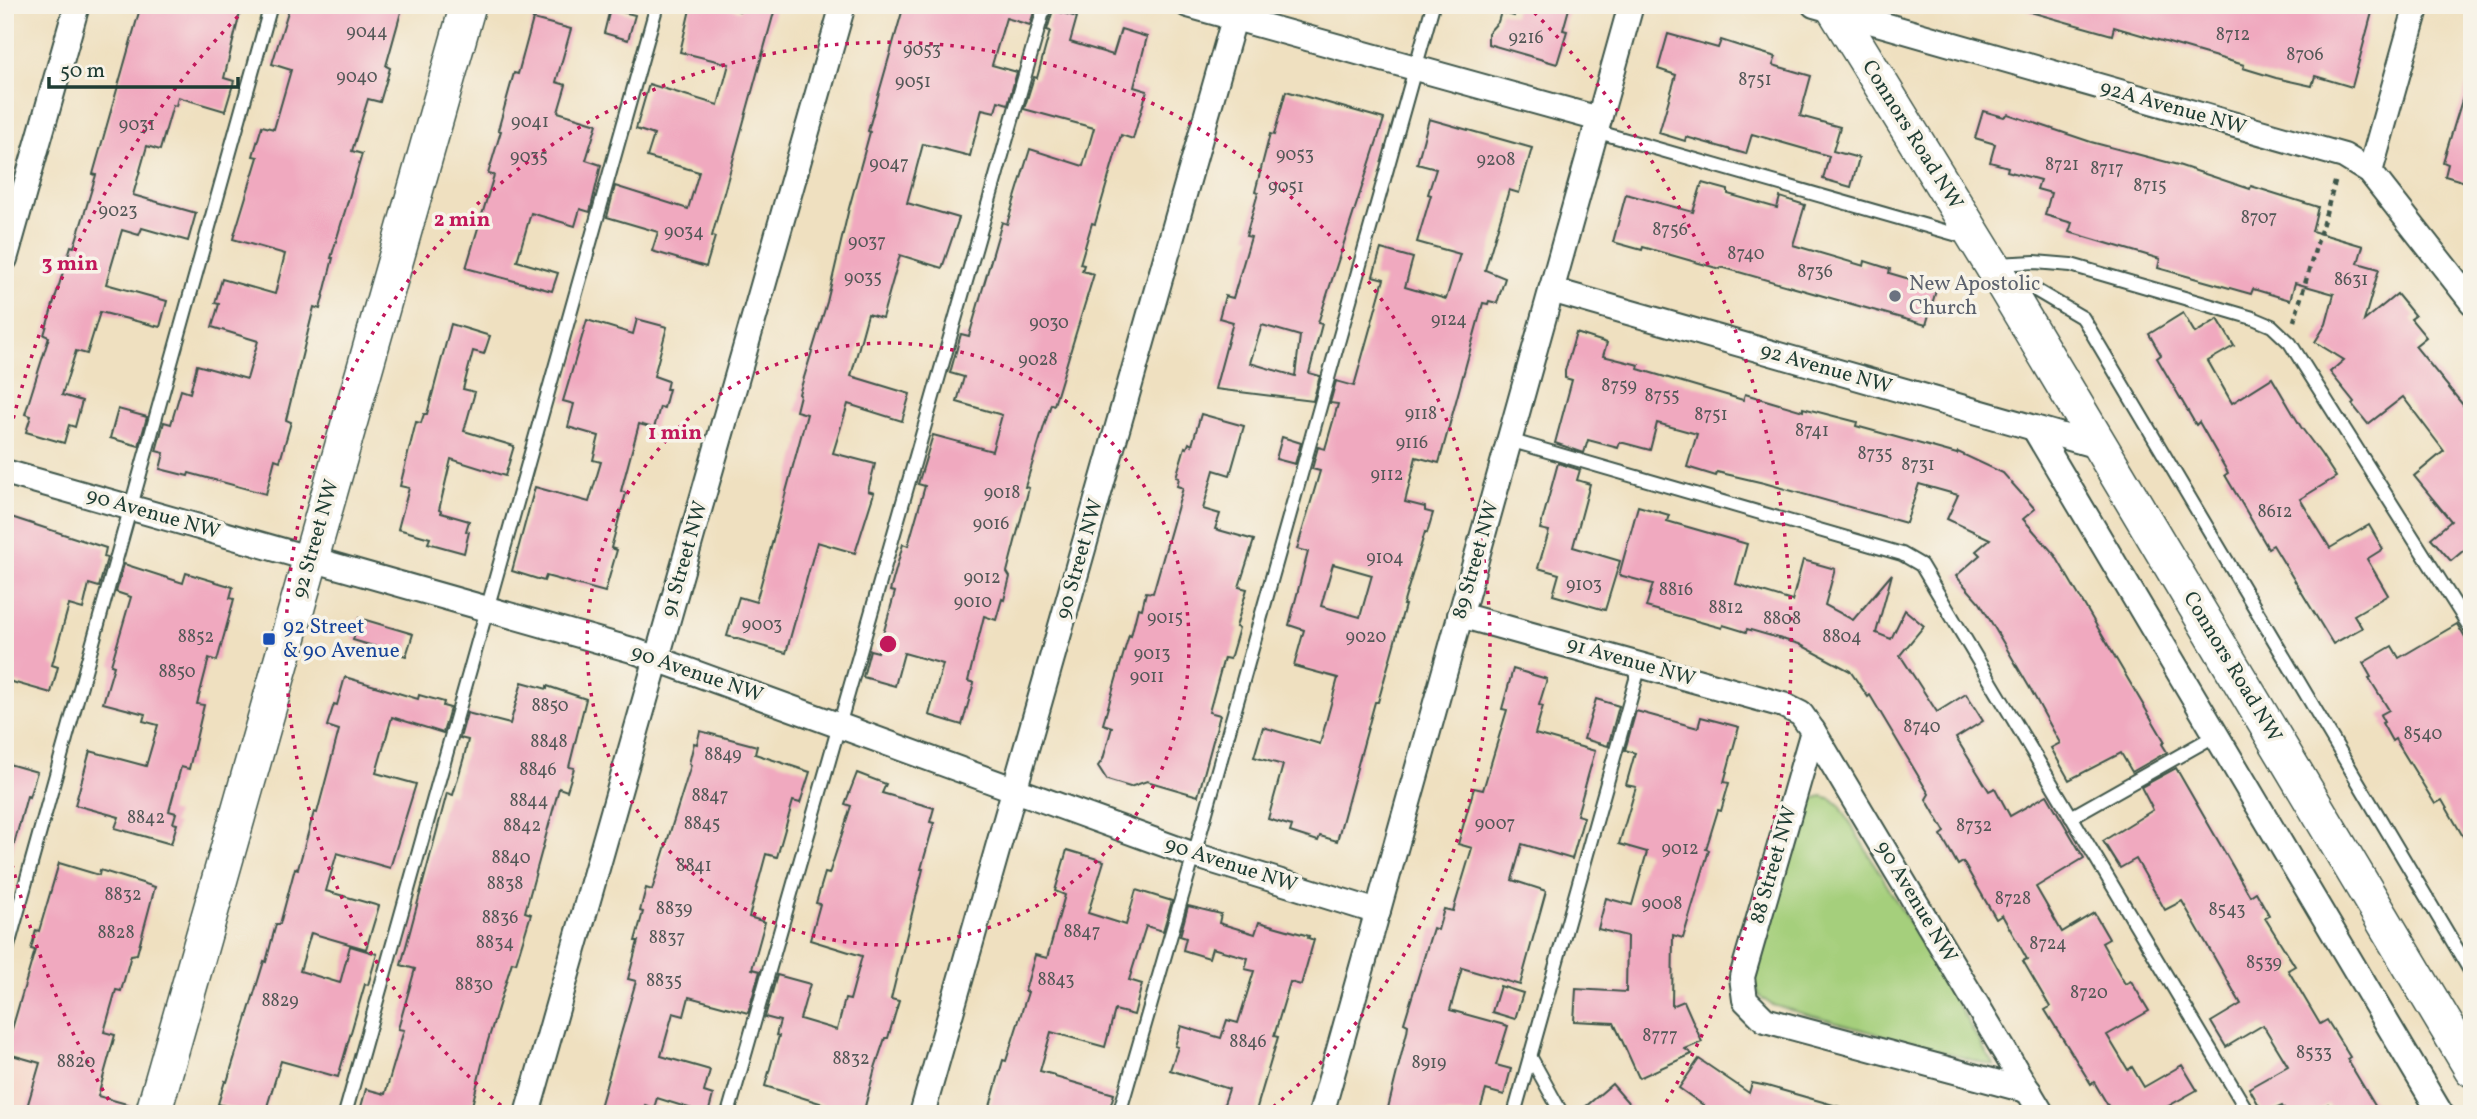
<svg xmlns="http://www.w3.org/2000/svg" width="2477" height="1119" font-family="Vollkorn,serif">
<rect width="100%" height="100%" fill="#f7f3e8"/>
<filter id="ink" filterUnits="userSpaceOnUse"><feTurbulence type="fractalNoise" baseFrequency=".0143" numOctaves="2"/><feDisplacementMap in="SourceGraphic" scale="14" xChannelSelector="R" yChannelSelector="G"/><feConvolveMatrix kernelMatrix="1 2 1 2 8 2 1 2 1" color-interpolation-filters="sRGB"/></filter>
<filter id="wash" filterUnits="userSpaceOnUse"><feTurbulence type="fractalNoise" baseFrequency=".00686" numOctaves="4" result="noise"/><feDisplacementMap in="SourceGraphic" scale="28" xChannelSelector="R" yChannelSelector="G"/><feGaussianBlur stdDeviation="1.57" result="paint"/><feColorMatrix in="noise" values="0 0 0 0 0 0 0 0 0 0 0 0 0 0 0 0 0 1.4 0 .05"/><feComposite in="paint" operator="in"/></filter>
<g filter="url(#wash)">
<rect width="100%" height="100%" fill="#efe0c0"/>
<path fill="#f6d1c5" d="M5,1057L121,1091L114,1114H5Z"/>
<path fill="#a5cf7b" stroke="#628658" stroke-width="2" d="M1822,796L1832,799L1840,806L1994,1066L1772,1005L1759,996L1754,981L1805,806L1812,799Z"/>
<g id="blocks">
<g fill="#f0a9bf" fill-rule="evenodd">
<path d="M141,5H242L224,78L234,81L225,111L178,97L176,106L173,105L160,150L147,146L133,195L196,213L188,241L142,228L139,235L122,230L106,284L167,301L160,327L100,312L87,354L76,351L62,395L82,401L75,427L69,425L64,443L26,432L31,416L25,414L49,337L44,335L52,308L71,246L74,247L83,218L96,175L93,174Z"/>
<path d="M290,5H403L386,66L390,68L380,102L368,99L352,151L362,154L331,258H333L320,309L314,307L286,420L291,422L280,461L275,459L266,494L189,473L188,476L160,469L164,453L156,451L164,422L171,424L181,390L190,393L197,365L247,379L258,341L212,327L219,304L215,303L222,279L275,294L285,254L233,239L258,157L253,156L262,126L274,129L291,70L272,64Z"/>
<path d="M691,5H718L740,11L742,5H776L712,236L715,237L706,267L652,251L658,232L607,217L615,186L688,209L699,172L647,157L654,135L636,129L649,84L718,105L729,64L680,52Z"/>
<path d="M904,5H1036L1030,25L1006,18L992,65L1017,72L1008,104L998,101L995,112L982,109L970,156L923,144L907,203L959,218L942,268L900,255L882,318L868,314L851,376L910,394L902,421L848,404L833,453L875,464L868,491L874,493L855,553L817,542L786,653L727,636L739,597L756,602L770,551L807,414L796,411L800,395L799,394L827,302L849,208L870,132L868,131Z"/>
<path d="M1517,5H1570L1563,30L1567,31L1557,64L1488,44V33L1498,22L1501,12L1514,16Z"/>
<path d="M2028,5H2374L2352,87L2315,76L2312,86L2276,78L2243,68L2244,65L2114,27L2112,35L2027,11Z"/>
<path d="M610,9L635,15L628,40L604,33Z"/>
<path d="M1053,10L1077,17L1070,42L1113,55L1121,29L1147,37L1134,87L1147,91L1133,139L1121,135L1095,224L1092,223L1080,264L1084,265L1082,271L1094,274L1054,405L1051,404L1025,487L1029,488L1007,572L1010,577L1004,600L1002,599L996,620L984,616L968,681L974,683L962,725L929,715L943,664L904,653L895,686L863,677L870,650L878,652L895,592L890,591L903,544L908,546L925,486L918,484L933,435L992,451L1002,415L957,402L964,377L950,373L961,334L969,336L1002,222L1007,224L1030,149L1083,166L1094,128L1024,109L1034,77L1037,78L1050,31L1047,30Z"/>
<path d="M533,19L571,29L556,82L566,85L558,112L597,124L586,160L601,165L590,212L580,209L575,226L531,213L517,261L558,273L552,291L466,268L494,175L488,174L501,131L498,130L514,73L518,74Z"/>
<path d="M1668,34L1718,48L1721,40L1746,48L1776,57L1773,65L1811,76L1800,116L1840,127L1833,151L1859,158L1851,187L1823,179L1829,156L1752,134L1746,154L1686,137L1685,141L1659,133L1676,75L1658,69Z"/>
<path d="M2467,84L2472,85V184L2445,176L2448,164L2443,162Z"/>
<path d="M1286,91L1384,119L1318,323L1322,324L1309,373L1320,376L1313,401L1215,389L1233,322L1219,318L1225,296L1233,298L1251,237L1246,236L1258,193L1255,192L1263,161L1270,134L1274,135ZM1262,325L1300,336L1295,376L1250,363Z"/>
<path d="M1983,111L2004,117L2008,114L2091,142L2178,165L2250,189L2251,186L2318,207L2312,231L2363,246L2358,263L2379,269L2364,321L2397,294L2415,316L2411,319L2426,337L2415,346L2463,405L2472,398V548L2470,545L2451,561L2431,538L2451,521L2414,476L2444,451L2403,397L2368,424L2352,404L2354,402L2330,372L2344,360L2315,342L2326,324L2334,294L2295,283L2290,300L2253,289L2251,294L2158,268L2160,259L2069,232L2072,223L2045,215L2051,193L2037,189L2040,180L2007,171L2008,167L1990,162L1995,144L1975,138Z"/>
<path d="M1429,119L1532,148L1519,193L1509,190L1485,270L1505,278L1497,303L1489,301L1488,304L1483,303L1439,463L1416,457L1405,502L1425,507V511L1433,513L1427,533L1425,532L1403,605H1405L1378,702H1375L1337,841L1320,836L1318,841L1290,832L1292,826L1268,819L1283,765L1254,757L1263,727L1320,744L1338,678L1294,666L1304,630L1289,625L1308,552L1297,549L1320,471L1312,469L1318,447L1325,449L1338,404L1330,403L1336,381L1354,386L1384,279L1373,276L1381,249L1413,258L1405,287L1446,299L1460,254L1417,242L1431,195L1428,194L1436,169L1417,164ZM1333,564L1372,575L1360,617L1321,606Z"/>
<path d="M1702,183L1728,190V194L1777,208L1780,197L1805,205L1793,245L1864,266L1865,261L1890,269L1889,273L1937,287L1926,325L1721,267L1720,269L1643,247L1642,250L1613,242L1626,194L1693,212Z"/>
<path d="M2183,313L2195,333L2218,319L2234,346L2208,361L2232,403L2272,378L2301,427L2321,454L2336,477L2300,499L2330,548L2369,525L2383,549L2367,559L2388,595L2354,615L2362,628L2333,644L2273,545L2268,548L2225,475L2228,473L2199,422L2196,425L2157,358L2161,355L2149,334Z"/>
<path d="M637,319L667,327L654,376L668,381L666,389H669L664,408L660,407L654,428L639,424L621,491L626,493L611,548L617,550L605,592L546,576L544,581L512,571L535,487L589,502L601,462L593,460L599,436L568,427L574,404L563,401L587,320L633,334Z"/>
<path d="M451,324L490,336L484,354L473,351L463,389L475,392L464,431L514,446L505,476L451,459L439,510L441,511V513L469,521L466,531L469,532L464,553L428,543L430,538L398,529L409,488L400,486L416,422L421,423L424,414H427Z"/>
<path d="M1576,333L1607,343L1603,356L1639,365L1638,369L1743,400L1745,394L1803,411V408L1857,422L1856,426L1957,454L1958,452L2003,473L2035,509L2023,519L2055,555L2165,742L2162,744L2167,752L2132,772L2121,753L2069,780L2051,748L2060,743L2031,690L1980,603L1956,576L1980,555L1976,551L1990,539L1947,519L1958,495L1919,484L1906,523L1764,483L1717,472L1716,476L1687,467L1697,434L1657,423L1650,450L1620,442L1618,448L1588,440L1584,453L1555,443L1572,380L1565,378V371Z"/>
<path d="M118,409L147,417L139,446L110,438Z"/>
<path d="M1201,414L1244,426L1230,475L1214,470L1203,509L1220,514L1215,529L1254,540L1239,587L1247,589L1236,627L1239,628L1230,659L1224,658L1209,712L1220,715L1198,796L1147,781L1130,787L1107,780L1098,766L1103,759L1112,727L1103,724L1129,635L1131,636L1138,608L1142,609L1146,592L1153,593L1183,488L1177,486L1179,478L1176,477L1185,447L1187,448L1189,443L1192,445Z"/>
<path d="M1282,437L1301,443L1295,464L1276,459Z"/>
<path d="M1558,463L1580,470L1577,480L1590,484L1573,547L1620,561L1605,610L1553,595L1559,574L1538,568L1549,531L1540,529Z"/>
<path d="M1638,506L1669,515L1667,521L1747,544L1736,584L1792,601L1803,560L1835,569L1825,605L1853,620L1892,574L1876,633L1891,639L1905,610L1924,626L1900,655L1937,712L1966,694L1983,721L1956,738L1989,791L1995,788L2010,816L2047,795L2084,858L2036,887L2062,932L2094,913L2109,939L2102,943L2125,984L2131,981L2149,1011L2107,1035L2128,1070L2132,1067L2144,1087L2182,1065L2197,1090L2154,1114H2113L2094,1082L2091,1084L2045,1010L2050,1007L2023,961L2027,959L2002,915L1996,919L1963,862L1958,865L1941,835L1945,832L1926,799L1929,794L1870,695L1868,697L1850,671L1799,644L1747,629L1746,632L1723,625L1722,628L1646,607L1653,584L1619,575Z"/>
<path d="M5,515L106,548L104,557L107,558L99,587L89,584L83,609L69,605L52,665L58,667L51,693L5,680Z"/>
<path d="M124,564L183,583L186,573L233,587L230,598L234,599L217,661L209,658L197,704L204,705L189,769L181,767L169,811L176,813L173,823L177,824L171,844L115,828L119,817L75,805L90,751L146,766L158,725L143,721L145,714L103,703L114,666L111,665L131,597L116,592Z"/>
<path d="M359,618L413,634L406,656L353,640Z"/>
<path d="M2457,624L2472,650V852L2442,800L2435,804L2395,739L2392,741L2382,723L2384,722L2380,715L2389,710L2369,678L2371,677L2363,663L2392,646L2399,658Z"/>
<path d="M1513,669L1547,679L1539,705L1543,706L1535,734L1595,751L1577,815L1584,817L1572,859L1522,844L1512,880L1546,891L1520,985L1462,968L1450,1010L1508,1026L1496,1065L1511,1069L1504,1095L1486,1090L1479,1114H1407L1388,1108L1407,1032L1408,1025L1404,1023L1433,928L1438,930L1444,909L1453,911L1472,848L1458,844L1474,788L1483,790L1507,710L1502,709Z"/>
<path d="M345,677L418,699L419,695L444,702L443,706L450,708L443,733L392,717L376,773L416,784L390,868L337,853L326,891L379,906L366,949L311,933L300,971L340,983L350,946L377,954L368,985L365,984L338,1077L281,1061L265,1113H250L218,1104L225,1081L227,1082L264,961L266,962L276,924H280L295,868L298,869L314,812L317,813L339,730L327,726L334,704L337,705Z"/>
<path d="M522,682L547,689V686L586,699L569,767L574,768L567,791L559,788L525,912L531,914L516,963L512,962L487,1044L470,1114H359L366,1089L385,1094L404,1030L398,1029L415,969L401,965L447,793L453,795L464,757L468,740L460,738L467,713L510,724Z"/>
<path d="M1596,699L1619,706L1608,746L1584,739Z"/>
<path d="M1636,711L1698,728L1701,717L1739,727L1724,782L1729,783L1721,811L1718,810L1706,849L1709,850L1683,938L1673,935L1672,1006L1684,1001L1702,1042L1685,1049L1692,1054L1639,1078L1614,1023L1574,1021L1576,989L1626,992L1627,936L1598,929L1606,898L1632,905L1647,852L1619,844L1636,787L1626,785L1635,753L1625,750Z"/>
<path d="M700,731L757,746L755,754L810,772L800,803L793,801L777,857L766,854L749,917L765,922L752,969L760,971L748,1013L689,997L684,1016L673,1013L661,1056L710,1070L704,1092L713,1095L708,1114L657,1098L654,1108L645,1105L642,1114H598L636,981L628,979L638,941H635L643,912L640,911L646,888L652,890L691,765L689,764L694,743L697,744Z"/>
<path d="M5,763L37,772L29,797L27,796L12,852L5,851Z"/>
<path d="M2176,768L2250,896L2256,892L2269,915L2265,918L2295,966L2288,970L2320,1024L2327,1020L2350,1057L2347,1059L2380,1114H2334L2328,1104L2311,1114H2287L2282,1106L2264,1114L2249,1088L2288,1066L2263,1025L2226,1047L2211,1022L2241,1004L2182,901L2165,910L2136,859L2120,868L2103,841L2153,810L2141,787Z"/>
<path d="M857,773L886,784L882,793L934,808L930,822L934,823L921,869H923L891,999L899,1001L888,1038H885L875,1068L863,1114H821L823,1104L765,1086L779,1036L776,1035L780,1021L765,1017L777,975L810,984L800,1019L837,1030L845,999L850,1000L862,956L810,940L820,904L816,903L825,873L829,874L851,806L845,804Z"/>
<path d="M1067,850L1104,861L1088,913L1126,925L1136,890L1172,901L1163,931L1146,926L1129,980L1142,984L1134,1015L1115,1010L1105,1047L1051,1032L1040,1071L1055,1075V1077L1114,1094L1108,1114H1004L989,1110L1003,1060L1006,1061L1028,992L1025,991L1035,955L1047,958L1065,895L1055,891Z"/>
<path d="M59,863L99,875L100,870L155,887L137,954L131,955L121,991L116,990L104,1032L115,1035L98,1096L134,1106L133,1114H25L40,1063L5,1053L35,950L31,949L36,930L39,931Z"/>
<path d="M1188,906L1221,914L1219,923L1255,934L1259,922L1309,936L1308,938L1314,940L1301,985L1290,982L1274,1036L1278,1037L1255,1114L1223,1107L1229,1089L1170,1070L1178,1047L1175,1046L1181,1026L1221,1038L1227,1020L1238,1023L1254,971L1245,969L1248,958L1212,948L1209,958L1183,950L1186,938L1180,936Z"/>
<path d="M1500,986L1523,993L1515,1019L1492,1012Z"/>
<path d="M1699,1059L1749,1093L1752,1083L1767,1086L1844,1108L1843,1114H1703L1706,1107L1679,1088Z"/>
<path d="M1612,1084L1638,1114H1577Z"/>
</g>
</g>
</g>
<g filter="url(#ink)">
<use href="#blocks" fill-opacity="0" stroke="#3e5549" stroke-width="2"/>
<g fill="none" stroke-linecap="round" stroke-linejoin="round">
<g stroke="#3e5549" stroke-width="16">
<g id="lane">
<path d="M1595,131L1965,237"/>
<path d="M1996,264L2035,262L2071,265L2253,318L2272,326L2290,343L2472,631"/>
<path d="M2008,274L2083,318L2469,969"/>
<path d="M1509,440L1902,554L1921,565L2249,1114"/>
<path d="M2071,817L2216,735"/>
<path d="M5,957L271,5"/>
<path d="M1530,1056L1562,1114"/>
<path d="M345,1114L657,5"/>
<path d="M728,1114L1045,5"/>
<path d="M1119,1114L1194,855L1433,5"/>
<path d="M1514,1114L1640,665"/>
</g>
</g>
<g stroke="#3e5549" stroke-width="28">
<g id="street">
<path d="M1188,5L1599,119"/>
<path d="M1814,5L2344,156L2370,172L2472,302"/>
<path d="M2370,172L2417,5"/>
<path d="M5,259L77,5"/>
<path d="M1551,290L2101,447"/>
<path d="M2034,428L2441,1114"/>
<path d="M5,472L632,650L1194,855L1378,912"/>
<path d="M1460,615L1783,705L1801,714L1813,731L2042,1114"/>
<path d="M1813,731L1742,977L1745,1000L1765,1020L2029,1091"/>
<path d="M527,1114L843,5"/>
<path d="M922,1114L1238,5"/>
<path d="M1321,1114L1631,5"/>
</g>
</g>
<g stroke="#3e5549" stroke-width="38">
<g id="secondary">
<path d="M1832,5L1992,265L2472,1069"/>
<path d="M153,1114L468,5"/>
</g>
</g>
<path stroke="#3e5549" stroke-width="4.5" stroke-dasharray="5 5" stroke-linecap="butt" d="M2294,321L2336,179"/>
<use href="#lane" stroke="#fff" stroke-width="12"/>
<use href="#street" stroke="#fff" stroke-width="24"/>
<use href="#secondary" stroke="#fff" stroke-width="35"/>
</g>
</g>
<g fill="none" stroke="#c2185b" stroke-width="3.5" stroke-dasharray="3.5 7">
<circle cx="888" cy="644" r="301"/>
<path d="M509 1112A602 602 0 1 1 1267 1112"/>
<path d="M114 1109A903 903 0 0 1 6 839M6 449A903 903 0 0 1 249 5M1527 5A903 903 0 0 1 1662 1109"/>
</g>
<circle fill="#6b7280" stroke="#f7f3e8" stroke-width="2.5" cx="1895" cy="296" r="7"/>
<rect fill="#1a4fb4" stroke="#f7f3e8" stroke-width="2.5" x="262" y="632" width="14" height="14" rx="3.5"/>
<g text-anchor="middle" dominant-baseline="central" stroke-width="7" stroke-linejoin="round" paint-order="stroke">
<g font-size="18" fill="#535857">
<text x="367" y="32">9044</text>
<text x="2233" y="35">8712</text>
<text x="1526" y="38">9216</text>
<text x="922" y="50">9053</text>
<text x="2305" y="55">8706</text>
<text x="357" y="77">9040</text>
<text x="1755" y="80">8751</text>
<text x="913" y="82">9051</text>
<text x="530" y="122">9041</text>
<text x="137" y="125">9031</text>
<text x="1295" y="155">9053</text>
<text x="529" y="157">9035</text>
<text x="1496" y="160">9208</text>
<text x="889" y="164">9047</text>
<text x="2062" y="165">8721</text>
<text x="2107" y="169">8717</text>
<text x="2150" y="186">8715</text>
<text x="1286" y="187">9051</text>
<text x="118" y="211">9023</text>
<text x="2259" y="218">8707</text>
<text x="1670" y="230">8756</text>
<text x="684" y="232">9034</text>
<text x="867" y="242">9037</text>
<text x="1746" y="254">8740</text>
<text x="1815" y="272">8736</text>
<text x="863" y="278">9035</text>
<text x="2351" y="280">8631</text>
<text x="1449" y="320">9124</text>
<text x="1049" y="323">9030</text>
<text x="1038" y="360">9028</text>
<text x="1619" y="386">8759</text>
<text x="1662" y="396">8755</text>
<text x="1421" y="414">9118</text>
<text x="1711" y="415">8751</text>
<text x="1812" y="431">8741</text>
<text x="1412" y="443">9116</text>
<text x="1875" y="454">8735</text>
<text x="1918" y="465">8731</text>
<text x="1387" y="475">9112</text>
<text x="1002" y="493">9018</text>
<text x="2275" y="512">8612</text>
<text x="991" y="524">9016</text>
<text x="1385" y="558">9104</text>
<text x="982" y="578">9012</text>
<text x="1584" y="585">9103</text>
<text x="1676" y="590">8816</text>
<text x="973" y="602">9010</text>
<text x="1726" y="608">8812</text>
<text x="1165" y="618">9015</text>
<text x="1782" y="619">8808</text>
<text x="762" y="625">9003</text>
<text x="196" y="637">8852</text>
<text x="1366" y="637">9020</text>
<text x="1842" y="637">8804</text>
<text x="1152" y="654">9013</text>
<text x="177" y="672">8850</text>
<text x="1147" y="677">9011</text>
<text x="550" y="706">8850</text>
<text x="1922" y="727">8740</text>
<text x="2423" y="734">8540</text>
<text x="549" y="742">8848</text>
<text x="723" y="755">8849</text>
<text x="538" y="770">8846</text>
<text x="710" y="796">8847</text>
<text x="529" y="801">8844</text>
<text x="146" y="818">8842</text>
<text x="702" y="824">8845</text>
<text x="1495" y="824">9007</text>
<text x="522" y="826">8842</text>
<text x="1974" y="826">8732</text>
<text x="1680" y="849">9012</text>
<text x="511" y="858">8840</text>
<text x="694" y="866">8841</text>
<text x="505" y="884">8838</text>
<text x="123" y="895">8832</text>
<text x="2013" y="899">8728</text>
<text x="1662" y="904">9008</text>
<text x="674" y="909">8839</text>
<text x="2227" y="910">8543</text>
<text x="500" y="918">8836</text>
<text x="1082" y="932">8847</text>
<text x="116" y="933">8828</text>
<text x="667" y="938">8837</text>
<text x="495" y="943">8834</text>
<text x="2048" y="944">8724</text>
<text x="2264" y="963">8539</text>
<text x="1056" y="980">8843</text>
<text x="664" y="981">8835</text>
<text x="474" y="985">8830</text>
<text x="2089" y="993">8720</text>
<text x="280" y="1001">8829</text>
<text x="1660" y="1036">8777</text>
<text x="1248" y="1042">8846</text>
<text x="2314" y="1053">8533</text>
<text x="851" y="1059">8832</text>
<text x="76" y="1062">8820</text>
<text x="1429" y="1063">8919</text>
</g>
<g font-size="21" fill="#1f3d34" stroke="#f7f3e8">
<text transform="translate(2173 108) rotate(16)">92A Avenue NW</text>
<text transform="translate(1912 135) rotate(58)">Connors Road NW</text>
<text transform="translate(1826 369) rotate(16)">92 Avenue NW</text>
<text transform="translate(153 514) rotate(16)">90 Avenue NW</text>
<text transform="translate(316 539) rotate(-74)">92 Street NW</text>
<text transform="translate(685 559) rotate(-74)">91 Street NW</text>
<text transform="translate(1080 559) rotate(-74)">90 Street NW</text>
<text transform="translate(1476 560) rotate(-74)">89 Street NW</text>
<text transform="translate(1631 662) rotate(16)">91 Avenue NW</text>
<text transform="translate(2232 667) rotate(59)">Connors Road NW</text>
<text transform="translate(697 674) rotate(19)">90 Avenue NW</text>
<text transform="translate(1231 865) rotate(18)">90 Avenue NW</text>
<text transform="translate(1774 865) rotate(-74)">88 Street NW</text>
<text transform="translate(1916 902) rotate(59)">90 Avenue NW</text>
</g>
<g font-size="21" fill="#5b616d" stroke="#f7f3e8" text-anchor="start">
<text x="1909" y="284">New Apostolic<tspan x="1909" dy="24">Church</tspan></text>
</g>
<g font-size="21" fill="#164399" stroke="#f7f3e8" text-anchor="start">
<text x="283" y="627">92 Street<tspan x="283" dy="24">&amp; 90 Avenue</tspan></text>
</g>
</g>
<circle cx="888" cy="644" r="10" fill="#c2185b" stroke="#f7f3e8" stroke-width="3.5"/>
<g font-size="21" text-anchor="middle" font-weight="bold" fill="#c2185b" stroke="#f7f3e8" stroke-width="7" stroke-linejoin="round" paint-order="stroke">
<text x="462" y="226">2 min</text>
<text x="70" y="270">3 min</text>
<text x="675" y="439">1 min</text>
</g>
<rect width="2477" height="1119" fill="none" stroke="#f7f3e8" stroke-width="28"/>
<path d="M49 77v10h189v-10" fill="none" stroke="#1f3d34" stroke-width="3.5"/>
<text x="60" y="77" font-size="21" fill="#1f3d34" stroke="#f7f3e8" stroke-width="5" paint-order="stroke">50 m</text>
</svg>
